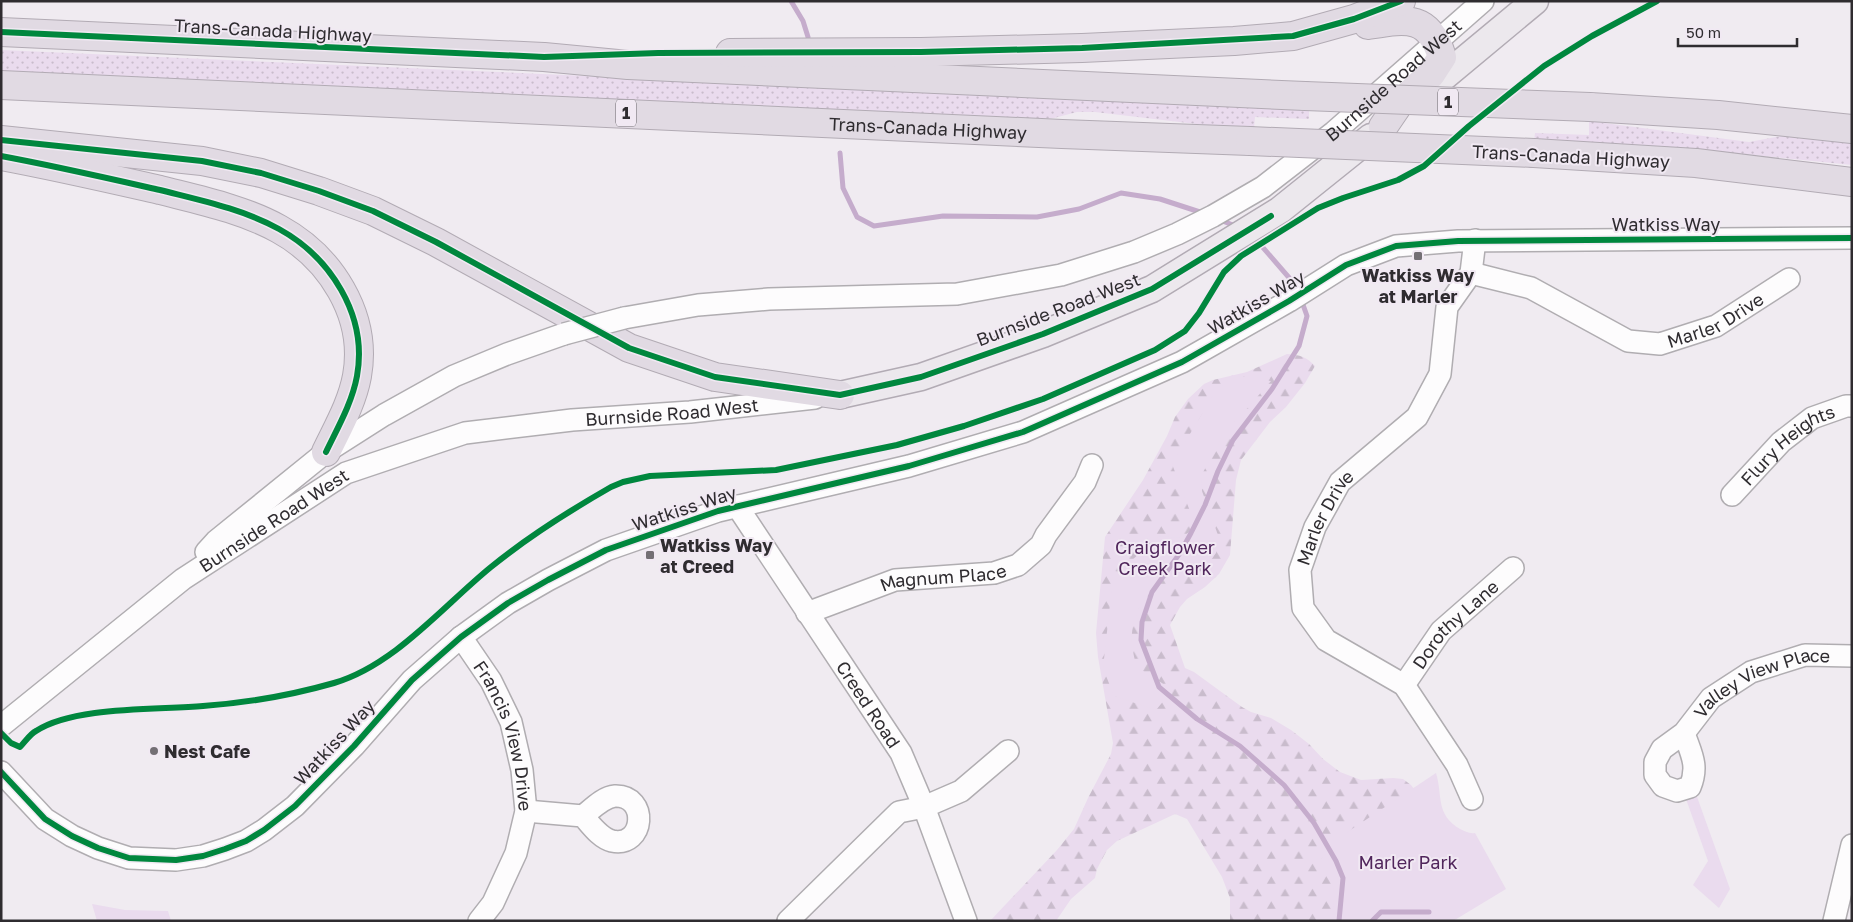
<svg xmlns="http://www.w3.org/2000/svg" width="1853" height="922" font-family="'Golos Text',sans-serif">
<defs>
<pattern id="grass-dots" width="8" height="8" patternUnits="userSpaceOnUse" patternTransform="scale(1.25)"><rect width="8" height="8" fill="#eadbee"/><path d="M2 2h.1M6 6h.1" fill="none" stroke="#c9bccc" stroke-width="1.8" stroke-linecap="round"/></pattern>
<pattern id="forest-firs" width="22" height="20" patternUnits="userSpaceOnUse" patternTransform="scale(1.25)"><rect width="22" height="20" fill="#eadbee"/><path d="M5 1l3.5 6h-7zM16 11l3.5 6h-7z" fill="#c9bccc"/></pattern>
</defs>
<rect width="100%" height="100%" fill="#f0ebf1"/>
<g fill="url(#grass-dots)">
<path d="M1,50L1309,108V119L1255,117L1254,128L1222,127L1095,112H1077L1054,118L1043,119L1003,117L1,72Z"/>
<path d="M1589,121L1749,142L1786,135L1852,141V165L1714,151L1534,141L1535,133L1589,135Z"/>
</g>
<path fill="url(#forest-firs)" d="M1287,354C1300,355 1307,357 1315,366L1305,383L1286,407L1270,422L1241,460L1236,480L1230,555L1219,574L1205,587L1187,599L1180,607L1170,625L1185,668L1194,672L1242,707L1251,712L1271,718L1291,730L1309,744L1323,759L1340,772L1361,780L1393,778L1403,779L1411,785L1417,793L1437,921H1230V898L1222,877L1187,819L1175,814L1117,841L1107,850L1097,869L1095,878L1071,899L1056,921H990L1057,850L1074,829L1088,798L1111,754L1113,743L1098,657L1096,633L1105,537L1143,480L1167,436L1175,417L1188,399L1204,384L1213,380L1247,372Z"/>
<g fill="#eadbee">
<path d="M1232,375L1271,381L1238,419L1222,433L1218,445L1201,476L1202,491L1218,535V545L1216,553L1210,561L1201,567L1168,577L1155,586L1139,608L1133,624L1131,642L1135,661L1145,673L1162,683L1171,692L1156,710L1114,696L1103,668L1113,577L1159,536L1181,538L1196,527L1172,464L1212,397Z"/>
<path d="M1436,773C1443,796 1435,814 1460,829C1465,831 1469,834 1475,833L1506,889L1453,921H1331C1336,893 1337,885 1321,861L1325,847Z"/>
<path d="M1696,794L1730,889L1719,908L1693,885L1708,861L1686,799Z"/>
<path d="M92,904L125,910L168,911L171,921H97Z"/>
</g>
<g fill="none" stroke-linecap="round" stroke-linejoin="round">
<g stroke="#c5accc" stroke-width="5">
<path d="M791,1L803,21L808,37"/>
<path d="M840,153L843,188L857,217L874,226L943,216L1037,217L1079,209L1121,193L1160,199L1203,213"/>
<path d="M1220,220L1238,227"/>
<path d="M1253,236L1298,288"/>
<path d="M1301,299L1307,316L1299,346L1272,389L1233,440L1218,471L1205,505L1191,533L1180,553L1152,592L1142,622L1141,640L1159,687L1197,719L1240,746L1284,785L1314,823L1336,861L1343,878L1339,921"/>
<path d="M1372,921L1381,912H1429"/>
</g>
<g stroke="#b0adb1" stroke-width="24">
<g id="minor">
<path id="s1" d="M1471,273L1531,288L1628,341L1660,344L1716,326L1789,279"/>
<path id="s2" d="M624,318L698,305L769,299L957,294L1061,275L1134,252L1177,234L1213,216L1263,187L1334,132L1483,1"/>
<path id="s3" d="M1732,495L1781,442L1812,418L1846,406H1852"/>
<path id="s4" d="M737,506L901,753L924,807L966,921"/>
<path d="M206,552L216,541L326,452L384,415L454,376L507,354L564,334"/>
<path id="s5" d="M807,613L895,580L994,573L1018,565L1041,545L1046,535L1085,482L1092,465"/>
<path id="s6" d="M461,637L491,681L511,722L522,770L526,811L516,853L493,903L479,921"/>
<path id="s7" d="M1404,685L1441,631L1513,568"/>
<path id="s8" d="M1,726L183,579L346,473L465,433L572,420L690,412L815,398"/>
<path id="s9" d="M1684,733C1691,754 1699,765 1690,787L1677,791L1663,786L1655,775V762L1662,749L1684,733L1711,698L1751,672L1805,655L1852,656"/>
<path d="M1,772L45,819L72,836L98,848L129,858L176,860L203,856L225,849L246,841L264,830L295,806L354,746L412,680L461,637L508,603L548,580L606,550L718,511L909,466L1023,432L1182,362L1289,301L1346,265L1396,246L1458,241L1852,238"/>
<path id="s10" d="M1472,799L1457,765L1404,685L1326,640L1303,608L1300,570L1315,527L1340,482L1417,417L1440,374L1447,307L1471,273L1475,240"/>
<path d="M526,811L583,816C591,825 600,838 612,841C645,848 649,795 615,796C603,797 592,809 583,816"/>
<path d="M788,921L899,812L924,807L961,791L1008,751"/>
<path d="M1834,921L1852,845"/>
</g>
</g>
<g stroke="#b2abb4" stroke-width="29">
<g id="major">
<path d="M1422,95L1535,1"/>
<path d="M840,395L921,377L1043,334L1152,289L1280,210L1371,137"/>
</g>
</g>
<g stroke="#b2abb4" stroke-width="30">
<g id="highway">
<path d="M1368,25C1406,19 1429,14 1442,57L1431,74L1398,105L1383,127"/>
<path d="M1,32L544,57L628,65L1305,96"/>
<path d="M730,53L921,52L1082,48L1234,41L1293,36L1354,19L1401,1"/>
<path id="s11" d="M1,85L1062,134L1250,141"/>
<path d="M1590,107L1718,115L1852,129"/>
<path d="M1,140L202,161L261,173L319,191L373,211L436,242L629,348L715,377L840,395"/>
<path d="M1534,153L1696,163L1852,182"/>
<path d="M1,156C55,166 107,178 160,190C199,200 243,209 279,229C330,257 368,315 357,376C352,403 338,427 326,452"/>
</g>
</g>
<use href="#minor" stroke="#fdfcfd" stroke-width="21"/>
<use href="#major" stroke="#ece8ed" stroke-width="26"/>
<use href="#highway" stroke="#e1dae3" stroke-width="28"/>
<g stroke="#b0adb1" stroke-width="24" stroke-linecap="butt">
<path id="minor-bridge" d="M564,334L624,318"/>
</g>
<g stroke="#b2abb4" stroke-width="30" stroke-linecap="butt">
<g id="highway-bridge">
<path d="M1305,96L1590,107"/>
<path d="M1250,141L1534,153"/>
</g>
</g>
<use href="#minor-bridge" stroke="#fdfcfd" stroke-width="21"/>
<use href="#highway-bridge" stroke="#e1dae3" stroke-width="28"/>
<g stroke="#f1e9f3" stroke-width="9">
<g id="cycleway">
<path d="M1,32L544,57L658,53L921,52L1082,48L1293,36L1354,19L1401,1"/>
<path d="M1,140L202,161L261,173L319,191L373,211L436,242L629,348L715,377L840,395L921,377L1043,334L1152,289L1271,216"/>
<path d="M1,156C55,166 107,178 160,190C199,200 243,209 279,229C330,257 368,315 357,376C352,403 338,427 326,452"/>
<path d="M1,733L11,743L20,747C25,742 30,734 36,731C74,706 157,710 203,706C246,703 292,695 334,683C395,665 443,606 491,567C529,536 569,511 611,487L623,482L650,476L776,470L897,445L964,426L1043,399L1155,350L1185,331L1199,313L1224,272L1241,256L1318,208L1343,198L1398,180L1424,166L1469,126L1544,66L1592,36L1657,1"/>
<path d="M1,772L45,819L72,836L98,848L129,858L176,860L203,856L225,849L246,841L264,830L295,806L354,746L412,680L461,637L508,603L548,580L606,550L718,511L909,466L1023,432L1182,362L1289,301L1346,265L1396,246L1458,241L1852,238"/>
</g>
</g>
<use href="#cycleway" stroke="#00873e" stroke-width="6"/>
</g>
<g fill="#736f74" stroke="#f1e9f3" stroke-width="2">
<rect x="1413" y="251" width="10" height="10" rx="2.5"/>
<rect x="645" y="550" width="10" height="10" rx="2.5"/>
<circle cx="154" cy="751" r="5"/>
</g>
<g text-anchor="middle" dominant-baseline="central" stroke-width="4" stroke-linejoin="round" paint-order="stroke">
<g fill="#f1e9f3" stroke="#69656a" stroke-width="1">
<rect x="1438" y="88.5" width="20" height="27" rx="4"/>
<rect x="616" y="99.5" width="20" height="27" rx="4"/>
</g>
<g font-size="16" font-weight="bold" fill="#2f2c30">
<text x="1448" y="102">1</text>
<text x="626" y="113">1</text>
</g>
<g font-size="18" fill="#2f2c30" stroke="#f1e9f3">
<text transform="translate(273 30) rotate(3)">Trans-Canada Highway</text>
<text stroke="none"><textPath href="#s2" startOffset="830">Burnside Road West</textPath></text>
<text stroke="none"><textPath href="#s11" startOffset="928">Trans-Canada Highway</textPath></text>
<text transform="translate(1571 156) rotate(3)">Trans-Canada Highway</text>
<text x="1666" y="224">Watkiss Way</text>
<text transform="translate(1256 302) rotate(-30)">Watkiss Way</text>
<text transform="translate(1058 309) rotate(-21)">Burnside Road West</text>
<text stroke="none"><textPath href="#s1" startOffset="265">Marler Drive</textPath></text>
<text stroke="none"><textPath href="#s8" startOffset="762">Burnside Road West</textPath></text>
<text stroke="none"><textPath href="#s3" startOffset="76">Flury Heights</textPath></text>
<text transform="translate(684 508) rotate(-18)">Watkiss Way</text>
<text stroke="none"><textPath href="#s8" startOffset="342">Burnside Road West</textPath></text>
<text stroke="none"><textPath href="#s10" startOffset="359">Marler Drive</textPath></text>
<text stroke="none"><textPath href="#s5" startOffset="142">Magnum Place</textPath></text>
<text stroke="none"><textPath href="#s7" startOffset="80">Dorothy Lane</textPath></text>
<text stroke="none"><textPath href="#s9" startOffset="251">Valley View Place</textPath></text>
<text stroke="none"><textPath href="#s4" startOffset="238">Creed Road</textPath></text>
<text stroke="none"><textPath href="#s6" startOffset="110">Francis View Drive</textPath></text>
<text transform="translate(334 742) rotate(-47)">Watkiss Way</text>
</g>
<g font-size="18" font-weight="bold" fill="#2f2c30" stroke="#f1e9f3" text-anchor="start">
<text x="1418" y="275" text-anchor="middle">Watkiss Way<tspan x="1418" dy="21">at Marler</tspan></text>
<text x="660" y="545">Watkiss Way<tspan x="660" dy="21">at Creed</tspan></text>
<text x="164" y="751">Nest Cafe</text>
</g>
<g font-size="18" fill="#51265c" stroke="#f1e9f3">
<text x="1165" y="547">Craigflower<tspan x="1165" dy="21">Creek Park</tspan></text>
<text x="1408" y="862">Marler Park</text>
</g>
</g>
<rect width="1853" height="922" fill="none" stroke="#2f2c30" stroke-width="5"/>
<path d="M1678 38v8h119v-8" fill="none" stroke="#2f2c30" stroke-width="2.5"/>
<text x="1686" y="38" font-size="15" fill="#2f2c30" stroke="#f1e9f3" stroke-width="4" paint-order="stroke">50 m</text>
</svg>
